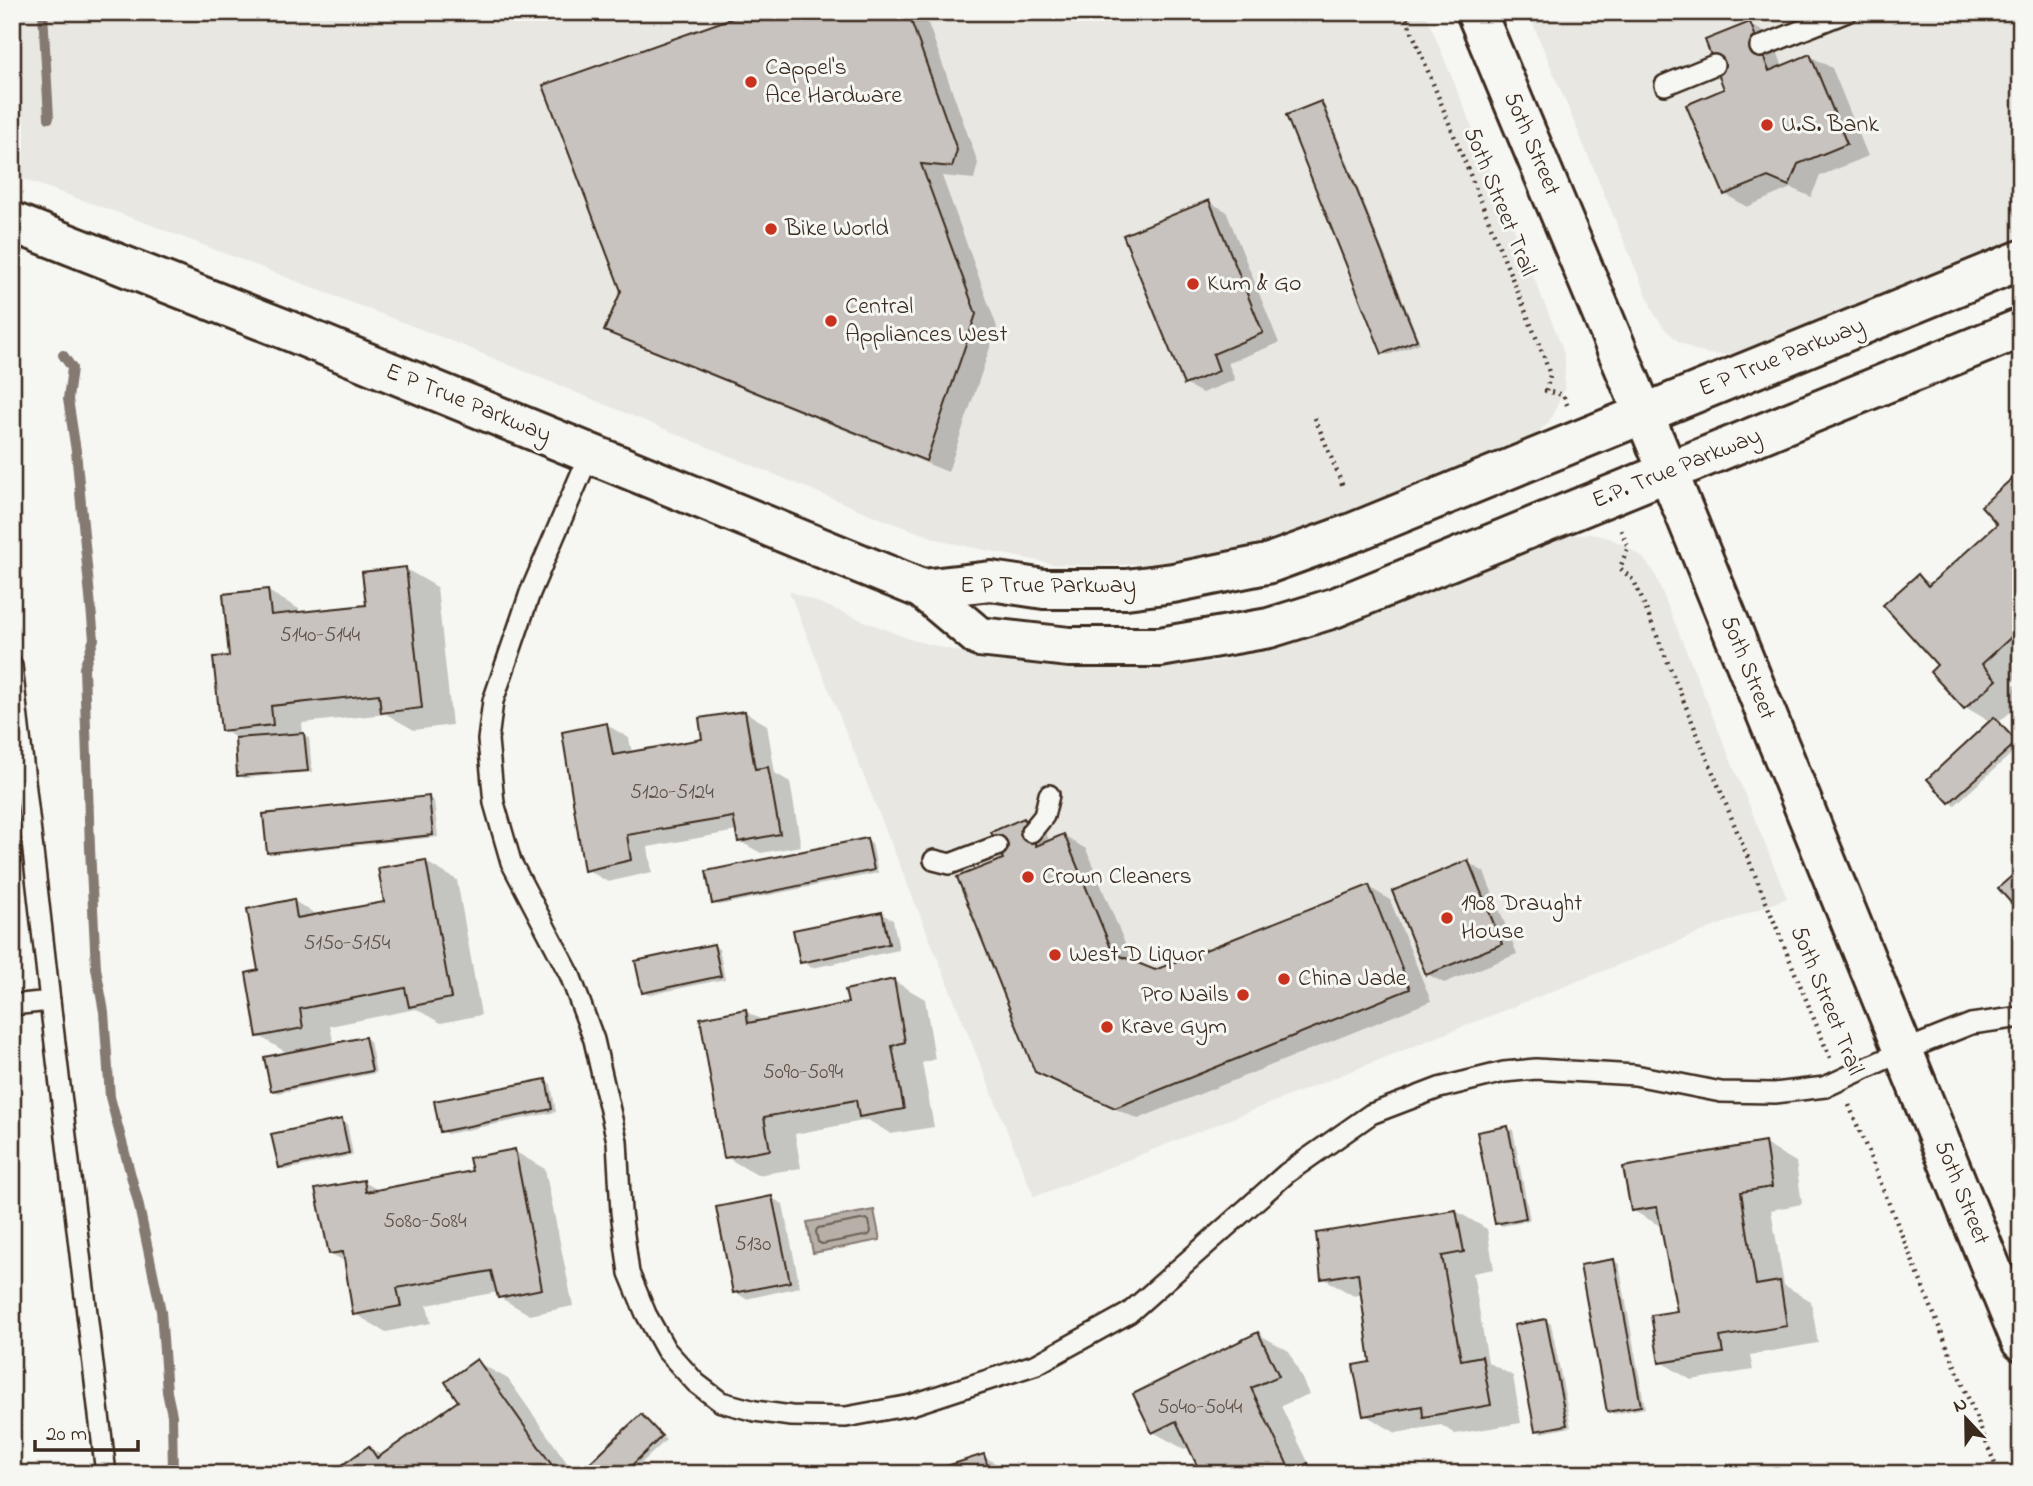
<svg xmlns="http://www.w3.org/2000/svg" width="2033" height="1486" font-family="'Indie Flower',sans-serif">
<rect width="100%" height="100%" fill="#f6f6f2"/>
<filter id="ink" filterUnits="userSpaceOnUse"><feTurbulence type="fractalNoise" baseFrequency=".0143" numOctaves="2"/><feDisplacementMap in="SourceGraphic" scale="14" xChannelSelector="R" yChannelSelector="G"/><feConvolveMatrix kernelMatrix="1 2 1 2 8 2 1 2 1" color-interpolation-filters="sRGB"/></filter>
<g filter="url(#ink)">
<g fill="#e8e7e2">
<path d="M12,12H1425L1561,344L1565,360L1564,391L1549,422L1535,435L1519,444L1318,525L1262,544L1224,554L1181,562L1097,566L1053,564L946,542L887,521L459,344L146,223L12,175Z"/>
<path d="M1528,12H2021V238L1741,352L1725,355L1709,354L1694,350L1678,341L1665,329L1655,315Z"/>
<path d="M1591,534L1609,538L1626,546L1642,557L1654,572L1787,898L1034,1197L789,591L912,640L961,652L1012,663L1063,668L1115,670L1167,668L1219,661L1270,650L1321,635L1556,539L1573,535Z"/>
</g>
<path fill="#b6b0a9" stroke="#857a71" stroke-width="2" d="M874,1210L880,1240L813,1253L807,1222Z"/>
<g fill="#0003">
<path d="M754,12H924L978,163L974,179L942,176L997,327L948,472L628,342L606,330Z"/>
<path d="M1750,24L1772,37L1783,67L1810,56L1832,68L1868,156L1820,176L1811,197L1791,188L1747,207L1725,194L1727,90Z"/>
<path d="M1320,103L1325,106L1420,343L1388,355L1384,352Z"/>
<path d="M1209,202L1226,211L1279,343L1228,363L1235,380L1202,393L1185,384Z"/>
<path d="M2016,477L2021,480V674L2012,682L2021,692V703L1999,722L2021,745L1955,805L1929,779L1991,722L1965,707L1940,665L1918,576L1932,584L1999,524Z"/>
<path d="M406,569L437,587L452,725L414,730L386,714L302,723L303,735L309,738L312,772L244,778L239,775L236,738L223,730L231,657L268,591L299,609V614L368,606Z"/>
<path d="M745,712L767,725L775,773L790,782L801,846L761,853L739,841L737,831L648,847L652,872L608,882L586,869L607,725L629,738L632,753L704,740Z"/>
<path d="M429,798L434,801L438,837L274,854L269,852Z"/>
<path d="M1024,820L1046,833L1050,842L1064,836L1086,849L1133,963L1155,972L1369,887L1390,900L1431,1001L1138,1119L1059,1084L1037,1071L1005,860Z"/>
<path d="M867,840L872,843L878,873L719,905L714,903Z"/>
<path d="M426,862L457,880L481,1015L441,1023L416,1009L330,1026L334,1045L365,1038L370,1041L376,1073L277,1093L272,1090L289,1054L259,1036L260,972L294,901L319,916L386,903Z"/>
<path d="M1467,862L1484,872L1517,954L1444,983L1427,974Z"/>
<path d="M882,914L893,920L899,950L812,968L801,961Z"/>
<path d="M714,946L719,949L725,979L648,995L644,992Z"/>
<path d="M894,981L925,999L935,1059L922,1063L934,1127L891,1134L868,1120L795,1134L801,1168L757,1175L726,1157L745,1011L764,1021L850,1004Z"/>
<path d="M546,1081L551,1084L556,1112L447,1134L442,1131Z"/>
<path d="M342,1121L347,1124L353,1155L285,1170L280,1167Z"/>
<path d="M1508,1128L1513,1130L1530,1220L1502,1226L1497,1223Z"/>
<path d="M1765,1144L1796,1162L1802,1204L1771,1210L1784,1285L1811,1301L1818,1343L1750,1355L1753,1370L1691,1380L1661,1362L1679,1312L1662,1227L1632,1210Z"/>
<path d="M514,1151L545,1169L573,1306L530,1315L499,1297L498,1292L427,1305L431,1323L386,1332L355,1314L346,1262L330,1253L364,1182L380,1191L474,1172Z"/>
<path d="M772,1198L783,1204L800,1287L746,1299L735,1292Z"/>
<path d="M1456,1211L1487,1229L1494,1269L1473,1273L1488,1362L1513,1376L1521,1423L1455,1434L1441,1425L1396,1433L1365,1415L1372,1363L1363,1294L1354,1296L1323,1278Z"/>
<path d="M1614,1261L1619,1264L1645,1408L1614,1414L1609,1411Z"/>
<path d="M1546,1321L1551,1324L1571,1427L1541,1433L1536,1430Z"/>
<path d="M1258,1334L1289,1351L1309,1394L1281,1406L1310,1466L1323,1474H1203L1190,1447L1184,1449L1153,1432Z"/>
<path d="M477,1362L508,1379L575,1474H339L369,1448L383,1456L461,1401Z"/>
<path d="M641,1417L666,1440L630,1474H586Z"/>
<path d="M983,1456L1014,1474H928Z"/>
</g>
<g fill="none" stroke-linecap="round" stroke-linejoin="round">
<path stroke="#6c6056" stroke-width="2" d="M866,1219L869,1221L871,1232L869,1235L822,1244L818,1242L816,1231L818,1228Z"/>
<g stroke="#857a71" stroke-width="10">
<path d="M43,12L49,118"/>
<path d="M63,355L72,368L68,399L76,451L94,639L84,668L90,848L96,968L104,1012L110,1097L138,1202L161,1311L167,1392L172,1415L173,1474"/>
</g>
</g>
<g fill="#c8c3be" stroke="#3b2a1e" stroke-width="2">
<path d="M749,12H908L957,150L952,167L921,164L976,314L926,461L604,331L621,291L543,85Z"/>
<path d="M1750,22L1769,71L1810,54L1847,144L1798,164L1789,186L1768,177L1724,195L1686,105L1724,89L1705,40Z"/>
<path d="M1321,101L1417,340L1382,354L1286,115Z"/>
<path d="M1209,200L1263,333L1213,354L1219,371L1184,385L1123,235Z"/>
<path d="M2016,475L2021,481V628L1982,664L1997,680L1964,709L1930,672L1937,665L1883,605L1918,574L1928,586L1997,524L1981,506Z"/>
<path d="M406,567L422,708L381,713L379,694L271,706L273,725L221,731L213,657L229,656L223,594L268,589L271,615L366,605L362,572Z"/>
<path d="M745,711L755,769L768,767L780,834L738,842L733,817L627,835L631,860L584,871L562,732L607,723L613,755L702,739L699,718Z"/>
<path d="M1994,717L2017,742L1949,803L1927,779Z"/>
<path d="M304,733L308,771L237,776L235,738Z"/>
<path d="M429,796L433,835L267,853L263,814Z"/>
<path d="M1024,818L1036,846L1064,834L1113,953L1155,970L1369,885L1410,989L1115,1108L1035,1072L957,877L1003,859L991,832Z"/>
<path d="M867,838L874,870L712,904L706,871Z"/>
<path d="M426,860L451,998L409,1007L405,988L300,1009L303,1028L257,1037L246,973L258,970L247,909L294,899L297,918L384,902L378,868Z"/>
<path d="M1468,860L1502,944L1426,975L1392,891Z"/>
<path d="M2021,868V914L1998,888Z"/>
<path d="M882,912L889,944L800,963L793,930Z"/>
<path d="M714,944L721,976L642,993L635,961Z"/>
<path d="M894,979L905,1042L892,1046L904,1109L859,1117L856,1100L764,1117L770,1150L724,1158L700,1018L746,1009L748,1023L848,1003L845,990Z"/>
<path d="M365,1037L372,1071L271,1091L264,1057Z"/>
<path d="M546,1079L552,1109L440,1132L434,1101Z"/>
<path d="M342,1119L349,1153L279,1168L271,1134Z"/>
<path d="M1508,1126L1526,1218L1495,1224L1477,1132Z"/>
<path d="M1765,1142L1772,1187L1741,1192L1756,1285L1780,1281L1787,1326L1720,1337L1723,1353L1659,1363L1651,1315L1677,1311L1657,1207L1631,1211L1623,1167Z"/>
<path d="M515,1149L542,1289L498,1298L491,1271L397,1288L401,1306L353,1315L343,1252L329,1254L315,1189L364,1180L366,1192L472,1171L469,1158Z"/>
<path d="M772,1196L790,1282L733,1293L716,1207Z"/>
<path d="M1456,1210L1464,1252L1442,1256L1461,1360L1482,1356L1491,1405L1423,1417L1422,1406L1363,1416L1353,1365L1370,1362L1358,1273L1321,1279L1316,1233Z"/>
<path d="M1614,1259L1641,1406L1607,1412L1580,1265Z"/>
<path d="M1546,1319L1567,1425L1535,1431L1514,1325Z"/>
<path d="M1258,1332L1279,1376L1251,1388L1291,1472L1308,1463L1313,1474H1201L1176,1421L1152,1433L1133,1394Z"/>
<path d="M477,1359L556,1471L552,1474H337L334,1471L369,1446L377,1458L458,1401L445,1382Z"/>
<path d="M641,1414L662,1436L623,1474H583L581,1471Z"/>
<path d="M984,1454L990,1474H922Z"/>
</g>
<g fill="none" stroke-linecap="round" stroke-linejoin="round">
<g stroke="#3b2a1e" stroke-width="24">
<g id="service">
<path d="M1760,47L1847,12"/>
<path d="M1665,85L1714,65"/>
<path d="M590,453L530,593L493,701L488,740L494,803L511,862L570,975L594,1040L617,1141L621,1212L629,1273L646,1314L666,1350L696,1383L721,1402L755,1411L791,1416L846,1417L911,1405L1037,1364L1129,1313L1287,1173L1371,1114L1439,1088L1504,1072L1536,1069L1635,1075L1721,1092L1775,1093L1825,1087L1903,1051L1971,1024L2021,1017"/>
<path d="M12,666L50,1001L12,1005"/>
<path d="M1031,832L1044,816L1049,795"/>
<path d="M934,860L950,864L997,846"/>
<path d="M50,1001L106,1474"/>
</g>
</g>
<g stroke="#3b2a1e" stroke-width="44">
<g id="secondary">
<path d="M1476,12L1668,472L2021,1341"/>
<path d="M12,222L292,332L922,589L979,637L1069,647H1160L1269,628L1334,608L2021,328"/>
<path d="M922,589L991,581L1044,589H1126L1173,583L1267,564L1352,533L2021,260"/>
</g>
</g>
<g stroke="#3b2a1e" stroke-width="4.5" stroke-dasharray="2 5" stroke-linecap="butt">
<path d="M1404,12L1544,357L1550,375L1546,391L1563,395L1568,407"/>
<path d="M1315,418L1344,489"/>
<path d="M1621,530L1628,547L1620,568L1634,581L1641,597L1830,1058"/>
<path d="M1849,1105L1999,1474"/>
</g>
<use href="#service" stroke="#f6f6f2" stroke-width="19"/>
<use href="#secondary" stroke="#f6f6f2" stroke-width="38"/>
</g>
</g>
<g fill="#c8321e" stroke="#f6f6f2" stroke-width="2.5">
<circle cx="751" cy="82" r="7"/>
<circle cx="1767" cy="125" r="7"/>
<circle cx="771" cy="229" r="7"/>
<circle cx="1193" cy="284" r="7"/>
<circle cx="831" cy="321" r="7"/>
<circle cx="1028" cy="877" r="7"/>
<circle cx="1447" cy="918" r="7"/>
<circle cx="1055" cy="955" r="7"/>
<circle cx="1284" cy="979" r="7"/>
<circle cx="1243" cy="995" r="7"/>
<circle cx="1107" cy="1027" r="7"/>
</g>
<g text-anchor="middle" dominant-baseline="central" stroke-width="6" stroke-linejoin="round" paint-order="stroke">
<g font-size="21" fill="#5e5046">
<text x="320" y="636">5140-5144</text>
<text x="672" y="793">5120-5124</text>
<text x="347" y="944">5150-5154</text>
<text x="803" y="1073">5090-5094</text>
<text x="425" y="1222">5080-5084</text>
<text x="753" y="1245">5130</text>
<text x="1200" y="1408">5040-5044</text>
</g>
<g font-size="24" fill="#3b2a1e" stroke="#f6f6f2" text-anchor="start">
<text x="765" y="68">Cappel's<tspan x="765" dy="28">Ace Hardware</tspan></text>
<text x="1781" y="125">U.S. Bank</text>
<text x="785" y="229">Bike World</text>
<text x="1207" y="284">Kum &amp; Go</text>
<text x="845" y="307">Central<tspan x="845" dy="28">Appliances West</tspan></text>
<text x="1042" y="877">Crown Cleaners</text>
<text x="1461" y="904">1908 Draught<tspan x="1461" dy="28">House</tspan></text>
<text x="1069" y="955">West D Liquor</text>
<text x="1298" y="979">China Jade</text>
<text x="1229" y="995" text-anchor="end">Pro Nails</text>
<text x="1121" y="1027">Krave Gym</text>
</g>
<g font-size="24" fill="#3b2a1e" stroke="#f6f6f2">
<text transform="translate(1531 144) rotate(67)">50th Street</text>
<text transform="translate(1499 202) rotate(68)">50th Street Trail</text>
<text transform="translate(1782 358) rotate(-22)">E P True Parkway</text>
<text transform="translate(468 404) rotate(22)">E P True Parkway</text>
<text transform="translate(1677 469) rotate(-22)">E.P. True Parkway</text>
<text x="1048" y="586">E P True Parkway</text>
<text transform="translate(1747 668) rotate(68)">50th Street</text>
<text transform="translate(1826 1001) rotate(68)">50th Street Trail</text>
<text transform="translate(1961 1193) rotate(68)">50th Street</text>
</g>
</g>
<rect width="2033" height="1486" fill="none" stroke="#f6f6f2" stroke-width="42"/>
<rect x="21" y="21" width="1991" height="1444" fill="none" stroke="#3b2a1e" stroke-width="2.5" filter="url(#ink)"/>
<g transform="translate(1966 1419) rotate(338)" stroke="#f6f6f2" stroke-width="5" paint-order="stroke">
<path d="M0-5L12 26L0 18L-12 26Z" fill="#3b2a1e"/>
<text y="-10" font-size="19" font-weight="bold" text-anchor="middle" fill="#3b2a1e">N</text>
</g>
<path d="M35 1440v10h103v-10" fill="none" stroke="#3b2a1e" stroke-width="3.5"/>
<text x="46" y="1440" font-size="21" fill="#3b2a1e" stroke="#f6f6f2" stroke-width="5" paint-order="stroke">20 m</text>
</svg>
